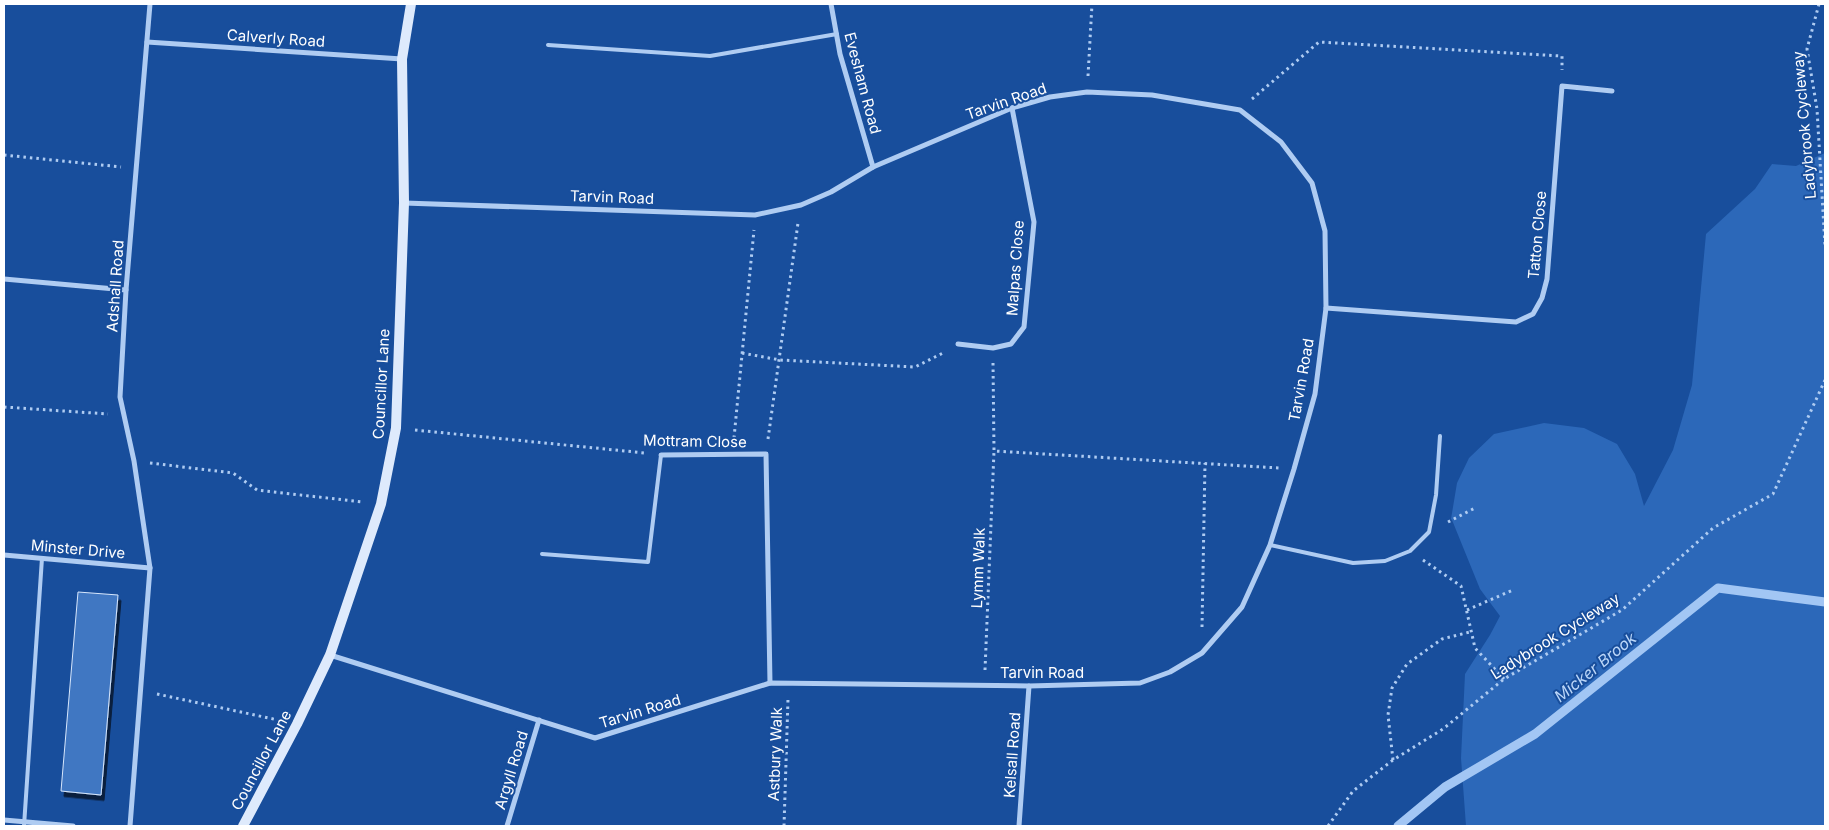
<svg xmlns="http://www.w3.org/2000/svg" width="1829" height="830" font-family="Inter,sans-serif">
<defs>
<filter id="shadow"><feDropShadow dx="3" dy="5.5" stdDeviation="0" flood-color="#0009"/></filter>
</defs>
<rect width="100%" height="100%" fill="#184e9c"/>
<path fill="#2c68b9" d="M1825,153V826H1466L1461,758L1465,674L1490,635L1500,616L1480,589L1452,520L1451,519L1457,483L1469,458L1494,434L1544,423L1584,428L1617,444L1635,474L1644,506L1673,450L1692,385L1706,234L1755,189L1772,164L1796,166Z"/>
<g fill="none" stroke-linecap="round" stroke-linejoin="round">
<path stroke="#a2c6f4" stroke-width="9" d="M1398,826L1445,787L1535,734L1718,588L1825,602"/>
</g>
<path fill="#4177c2" stroke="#d7e7fc" filter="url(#shadow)" d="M78,592L118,595L101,795L61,791Z"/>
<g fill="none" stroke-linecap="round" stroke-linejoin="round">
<g stroke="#afccf2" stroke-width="3" stroke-dasharray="2.5 4" stroke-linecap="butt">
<path d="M1819,4L1807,49L1817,109L1825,246"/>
<path d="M1088,76L1092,4"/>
<path d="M1252,99L1319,42L1562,56V70"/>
<path d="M4,155L121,167"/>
<path d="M742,353L780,360L915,367L945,352"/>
<path d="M993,363L994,451L1279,468"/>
<path d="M4,407L108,414"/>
<path d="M415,430L645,453"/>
<path d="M734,438L754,230"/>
<path d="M768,439L798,223"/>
<path d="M150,463L233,473L257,490L362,502"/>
<path d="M1448,522L1475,508"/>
<path d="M1423,560L1461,586L1475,648L1504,679"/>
<path d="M1467,610L1513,590"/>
<path d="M1202,627L1205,463"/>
<path d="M985,670L994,451"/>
<path d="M157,694L278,720"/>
<path d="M1393,760L1388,715L1392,688L1407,664L1442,639L1470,632"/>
<path d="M784,826L788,699"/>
<path d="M1328,826L1353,791L1393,760L1443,729L1504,679L1622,610L1713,528L1773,494L1825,380"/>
</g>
<g stroke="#afccf2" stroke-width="4">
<path d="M548,45L710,56L837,34"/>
<path d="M1270,545L1353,563L1385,561L1410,551L1429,532L1436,495L1440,436"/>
<path d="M542,554L648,562L661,455"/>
<path d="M24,826L42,558"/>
</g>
<g stroke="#afccf2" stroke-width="5">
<path d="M831,4L840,54L873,167"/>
<path d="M147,42L402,59"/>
<path d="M4,279L126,290"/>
<path d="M1326,308L1516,322L1533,314L1542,298L1547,279L1562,86L1612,91"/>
<path d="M958,344L993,348L1011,344L1024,327L1034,222L1012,108"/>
<path d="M661,455L766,454L770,683"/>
<path d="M4,555L150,568"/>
<path d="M330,655L595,738L770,683L1029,686L1140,683L1170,672L1202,653L1242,607L1270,545L1294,469L1315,394L1326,308L1325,231L1312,183L1281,142L1240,110L1152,95L1087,92L1050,97L1012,108L873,167L831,192L801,205L755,215L404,203"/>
<path d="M4,820L73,826"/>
<path d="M130,826L150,568L134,461L120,397L126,290L150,4"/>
<path d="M507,826L539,720"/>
<path d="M1019,826L1029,686"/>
</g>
<path stroke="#deeafc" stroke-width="10" d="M243,826L297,724L330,655L381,504L396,428L404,203L402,59L411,4"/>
</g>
<g text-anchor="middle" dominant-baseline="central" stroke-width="4" stroke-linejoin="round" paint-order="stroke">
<g font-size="15" fill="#fff" stroke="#184e9c">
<text transform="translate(276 38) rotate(4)">Calverly Road</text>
<text transform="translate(863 83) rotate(75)">Evesham Road</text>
<text transform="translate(1006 101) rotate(-19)">Tarvin Road</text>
<text transform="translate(1804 125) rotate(-95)">Ladybrook Cycleway</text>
<text transform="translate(612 197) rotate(2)">Tarvin Road</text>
<text transform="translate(1537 235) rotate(-85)">Tatton Close</text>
<text transform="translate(1015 268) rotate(-86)">Malpas Close</text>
<text transform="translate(115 286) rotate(-86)">Adshall Road</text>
<text transform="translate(1301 380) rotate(-80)">Tarvin Road</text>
<text transform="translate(381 384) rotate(-87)">Councillor Lane</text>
<text transform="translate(695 441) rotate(1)">Mottram Close</text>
<text transform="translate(78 549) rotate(5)">Minster Drive</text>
<text transform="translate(978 568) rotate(-88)">Lymm Walk</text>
<text transform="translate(1555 636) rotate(-32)">Ladybrook Cycleway</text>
<text x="1042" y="672">Tarvin Road</text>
<text transform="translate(640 711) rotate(-17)">Tarvin Road</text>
<text transform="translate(775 754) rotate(-88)">Astbury Walk</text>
<text transform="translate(1012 755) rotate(-86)">Kelsall Road</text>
<text transform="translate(261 760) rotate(-62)">Councillor Lane</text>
<text transform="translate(511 770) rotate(-73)">Argyll Road</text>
</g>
<g font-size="16" font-style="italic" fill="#bbd6f8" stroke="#184e9c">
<text transform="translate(1595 667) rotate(-39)">Micker Brook</text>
</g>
</g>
<rect width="1829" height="830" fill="none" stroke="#ffffff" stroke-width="10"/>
</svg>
